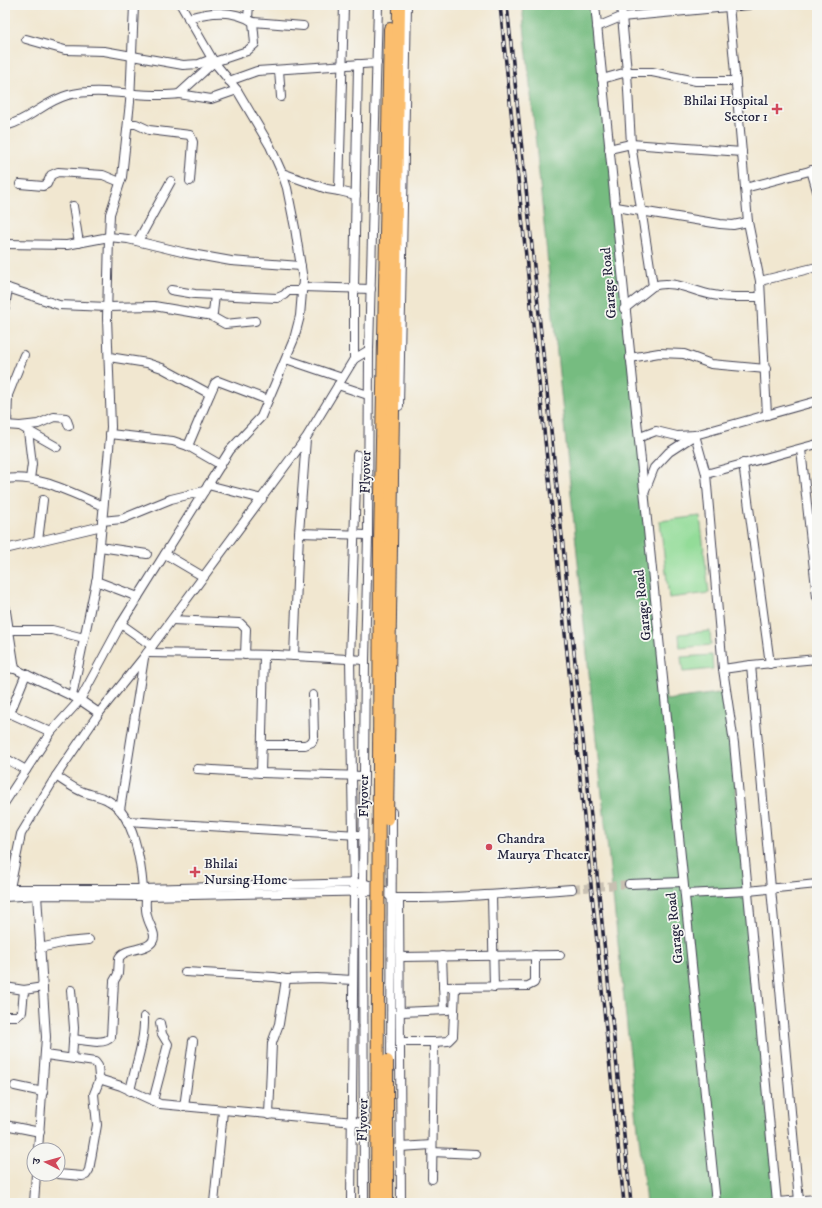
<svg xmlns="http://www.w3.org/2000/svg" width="822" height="1208" font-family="'IM FELL DW Pica','Noto Serif Devanagari',serif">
<rect width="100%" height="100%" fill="#f6f6f2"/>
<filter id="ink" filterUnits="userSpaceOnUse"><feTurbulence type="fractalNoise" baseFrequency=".025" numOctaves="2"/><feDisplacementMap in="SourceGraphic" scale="8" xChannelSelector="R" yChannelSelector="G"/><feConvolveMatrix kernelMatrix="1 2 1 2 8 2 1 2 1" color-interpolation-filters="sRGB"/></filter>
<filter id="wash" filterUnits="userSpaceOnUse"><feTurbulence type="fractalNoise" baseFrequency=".012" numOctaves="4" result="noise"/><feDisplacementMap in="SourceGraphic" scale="16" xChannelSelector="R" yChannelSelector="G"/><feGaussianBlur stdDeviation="0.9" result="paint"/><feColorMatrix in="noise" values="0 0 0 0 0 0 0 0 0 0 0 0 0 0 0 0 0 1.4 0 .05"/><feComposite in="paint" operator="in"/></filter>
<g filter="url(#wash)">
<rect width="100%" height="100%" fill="#f1e7d0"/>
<g fill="#93dc98" stroke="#5a7f6a">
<path d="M700,516L709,593L669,598L660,521Z"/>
<path d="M710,631L711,645L680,648L679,634Z"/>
<path d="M712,655L713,669L683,672L681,657Z"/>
</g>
<path fill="#76bc80" stroke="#4c6f5e" d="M522,5H595L666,700L726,692L778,1203H646L590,683Z"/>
</g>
<g filter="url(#ink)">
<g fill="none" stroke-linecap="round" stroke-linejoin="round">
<path stroke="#c8c0b2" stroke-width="8" stroke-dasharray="8 4" stroke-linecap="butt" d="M572,889L629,884"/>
<g stroke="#414051" stroke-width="10">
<g id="minor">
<path d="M595,5L716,1203"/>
<path d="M621,5L627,72L631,144L653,286"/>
<path d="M729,5L748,222L760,281L767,415"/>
<path d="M248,18L249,5"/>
<path d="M253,22L303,26"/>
<path d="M597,27L621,17L749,5"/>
<path d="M26,39L65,50L104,51L183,65L199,64L212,59"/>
<path d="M279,70L281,97"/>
<path d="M602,79L627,72H652L696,81H736"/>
<path d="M229,81L257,71L377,63"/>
<path d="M179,94L211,99L237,90"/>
<path d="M128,124H136L149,130L190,135L193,142L190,181"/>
<path d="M5,126C28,121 45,101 68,95C103,86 143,99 179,94L214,62L247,51L255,44L253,22C232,9 211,12 188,18"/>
<path d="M609,149L631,144L742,152"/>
<path d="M811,170L817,191"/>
<path d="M282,173L327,189L339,191L344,5"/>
<path d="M20,184L43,186L47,184L51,175L58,172L103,175L120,182"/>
<path d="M745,188L817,169"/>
<path d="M339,191L356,195"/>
<path d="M73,206L79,243"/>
<path d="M616,207L720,224L733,225L748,222"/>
<path d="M138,241L171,181"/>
<path d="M5,244L67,245L109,237L128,239L186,253L231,261L301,266"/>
<path d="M760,281L817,267"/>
<path d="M5,287L59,305L108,307L154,306L207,315L213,313L215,295L277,298L284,295L288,291H302"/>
<path d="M302,287L371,289"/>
<path d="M171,290L195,294L215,295"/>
<path d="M5,307L8,288"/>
<path d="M624,309L653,286C674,279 694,292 713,295C728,298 744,297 760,297"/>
<path d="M209,315L225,324L255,321"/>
<path d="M109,357L147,363L162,368L210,394L188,446L221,465"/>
<path d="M630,358L659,353L684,354L711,364L766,369"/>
<path d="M286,359L342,378"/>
<path d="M354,359V289L358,64"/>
<path d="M338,385L365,394"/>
<path d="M210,394L215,383L218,381L268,400"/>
<path d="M399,406L407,5"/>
<path d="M5,425L20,426L57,447"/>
<path d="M7,425L8,395L24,355"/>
<path d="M20,426L38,424L54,417L66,418L69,426"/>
<path d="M28,431L32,464L30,479"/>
<path d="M110,434L173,441L188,446"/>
<path d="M640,437L656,431L677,436L695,435L817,401"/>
<path d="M801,449L817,597"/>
<path d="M743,463L770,664"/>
<path d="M706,474L817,444"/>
<path d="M5,479C39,474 73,494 103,506"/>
<path d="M208,485L262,499"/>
<path d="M645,491L654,468L669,452L695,435L706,474L723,669L734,743L777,1203"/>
<path d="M102,521L122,519L171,499L204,491"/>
<path d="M299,533L368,535"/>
<path d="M38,541L43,500"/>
<path d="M100,547L147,554"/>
<path d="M5,549L102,526"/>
<path d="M165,554L204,577"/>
<path d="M96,581L138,597"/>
<path d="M5,605L15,669"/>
<path d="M172,620L240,623L246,629L245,655"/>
<path d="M121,624L152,646"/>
<path d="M8,630H52L84,638"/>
<path d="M147,653L277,655L365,660"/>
<path d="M294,656L299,533L306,439"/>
<path d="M5,668L15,669L80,700L99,713"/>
<path d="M723,669L751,665"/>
<path d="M72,696L97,577L111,427L107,318L109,237L110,214L122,177L130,102L134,5"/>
<path d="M5,711L51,732"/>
<path d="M10,713L26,674"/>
<path d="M262,745H305L312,742L314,737L313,695"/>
<path d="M5,758L26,770"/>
<path d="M197,769L261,773L364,776"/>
<path d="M261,773L264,655"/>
<path d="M56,776C65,782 73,788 83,792C91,795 101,796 109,801C134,814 141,863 143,889"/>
<path d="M5,802L51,732L80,700L121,624L230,450L261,417L294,339L300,316L303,280L295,228L287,188L282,173L270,146L237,90L214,62L181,5"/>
<path d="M120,810L144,658"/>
<path d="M127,821L358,835"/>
<path d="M629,884L683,882"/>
<path d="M6,889H143L363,883L383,890L392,898C452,899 512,893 572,889"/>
<path d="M685,894L748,891L817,884"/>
<path d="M37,895L46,1037L38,1150"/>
<path d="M492,895L494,987"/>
<path d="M11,896L10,888L21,834L56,776L99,713L144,657L306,438L354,359L369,350"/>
<path d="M5,897L37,895L146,896L380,891"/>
<path d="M399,898L401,1203"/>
<path d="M40,948L66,942L89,940"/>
<path d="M442,956L444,1010"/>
<path d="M400,957L560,955"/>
<path d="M185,972L274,977L286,979L317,978L353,980"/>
<path d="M5,987L24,990L43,987"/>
<path d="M443,987L528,986L534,983L535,980V955"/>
<path d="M71,990L74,1028L72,1058"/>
<path d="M401,1012L448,1010"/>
<path d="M5,1016H17L22,1012L24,990"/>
<path d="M73,1039C84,1040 104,1046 111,1037L114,981L118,974L119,958C124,948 141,951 150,944C160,936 148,925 147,915C145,909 146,902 146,896"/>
<path d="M401,1042H434"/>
<path d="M46,1055L95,1062L98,1066L99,1077L102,1080L121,1086L160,1104L365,1123"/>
<path d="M391,1068L392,812"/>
<path d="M15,1086L43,1092"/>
<path d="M130,1091C135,1066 145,1042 144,1017"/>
<path d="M153,1101L168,1044L162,1034L160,1023"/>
<path d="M184,1107L193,1041"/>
<path d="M269,1115L272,1043L279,1024L286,979"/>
<path d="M5,1125L40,1132"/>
<path d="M400,1147L432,1145"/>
<path d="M432,1152L476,1154"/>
<path d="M58,1174L82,1176L86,1175L89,1170L97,1125L94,1094L100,1079"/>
<path d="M432,1179L434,1042L448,1041L453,1036L455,988"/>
<path d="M799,1201L751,665L817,659"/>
<path d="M777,1202L817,1199"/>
<path d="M34,1203L36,1174"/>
<path d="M214,1203L223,1111"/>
<path d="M351,1203L354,892L350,659L357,455"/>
<path d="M364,1203L363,883L365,660L368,535L369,350L378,5"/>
</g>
</g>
<g stroke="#414051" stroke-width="14">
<g id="highway">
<path d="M380,544L390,29"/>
<path d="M391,546L399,5"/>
</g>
</g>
<use href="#minor" stroke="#fff" stroke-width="8"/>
<use href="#highway" stroke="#fbbe6e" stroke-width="12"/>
<g stroke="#22223b" stroke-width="3.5">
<g id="rail">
<path d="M500,5L624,1203"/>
<path d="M507,5L631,1203"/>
</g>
</g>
<use href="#rail" stroke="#f6f6f2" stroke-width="2" stroke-dasharray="6" stroke-linecap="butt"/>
<g stroke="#414051" stroke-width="14" stroke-linecap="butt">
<g id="highway-bridge">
<path d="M387,819L391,546"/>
<path d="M387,1061V1203"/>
<path d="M377,1203L380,544"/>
</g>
</g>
<use href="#highway-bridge" stroke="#fbbe6e" stroke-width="12"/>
</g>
</g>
<g fill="#d1495b" stroke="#f6f6f2" stroke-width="1.5">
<path d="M775 103h4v4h4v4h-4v4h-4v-4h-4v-4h4z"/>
<circle cx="489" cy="847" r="4"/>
<path d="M193 866h4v4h4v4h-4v4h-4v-4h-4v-4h4z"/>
</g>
<g text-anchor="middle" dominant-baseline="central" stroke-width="3.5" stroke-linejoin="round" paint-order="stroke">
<g font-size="14" fill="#22223b" stroke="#f6f6f2" text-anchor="start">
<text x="768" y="101" text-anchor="end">Bhilai Hospital<tspan x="768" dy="16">Sector 1</tspan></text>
<text x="497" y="839">Chandra<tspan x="497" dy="16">Maurya Theater</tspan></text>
<text x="204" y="864">Bhilai<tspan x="204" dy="16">Nursing Home</tspan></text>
</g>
<g font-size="14" fill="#22223b" stroke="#f6f6f2">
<text transform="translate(609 283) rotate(-95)">Garage Road</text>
<text transform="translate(366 472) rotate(-89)">Flyover</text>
<text transform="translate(643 605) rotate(-96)">Garage Road</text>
<text transform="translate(364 796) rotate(-90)">Flyover</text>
<text transform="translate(675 928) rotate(-96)">Garage Road</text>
<text transform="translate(363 1120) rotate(-89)">Flyover</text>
</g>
</g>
<rect width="822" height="1208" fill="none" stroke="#f6f6f2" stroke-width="20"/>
<g transform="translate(46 1162) rotate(276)"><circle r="19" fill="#f6f6f2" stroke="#a1a1a9"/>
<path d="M0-3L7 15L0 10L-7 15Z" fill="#d1495b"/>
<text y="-6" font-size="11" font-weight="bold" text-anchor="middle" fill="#22223b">उ</text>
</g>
</svg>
